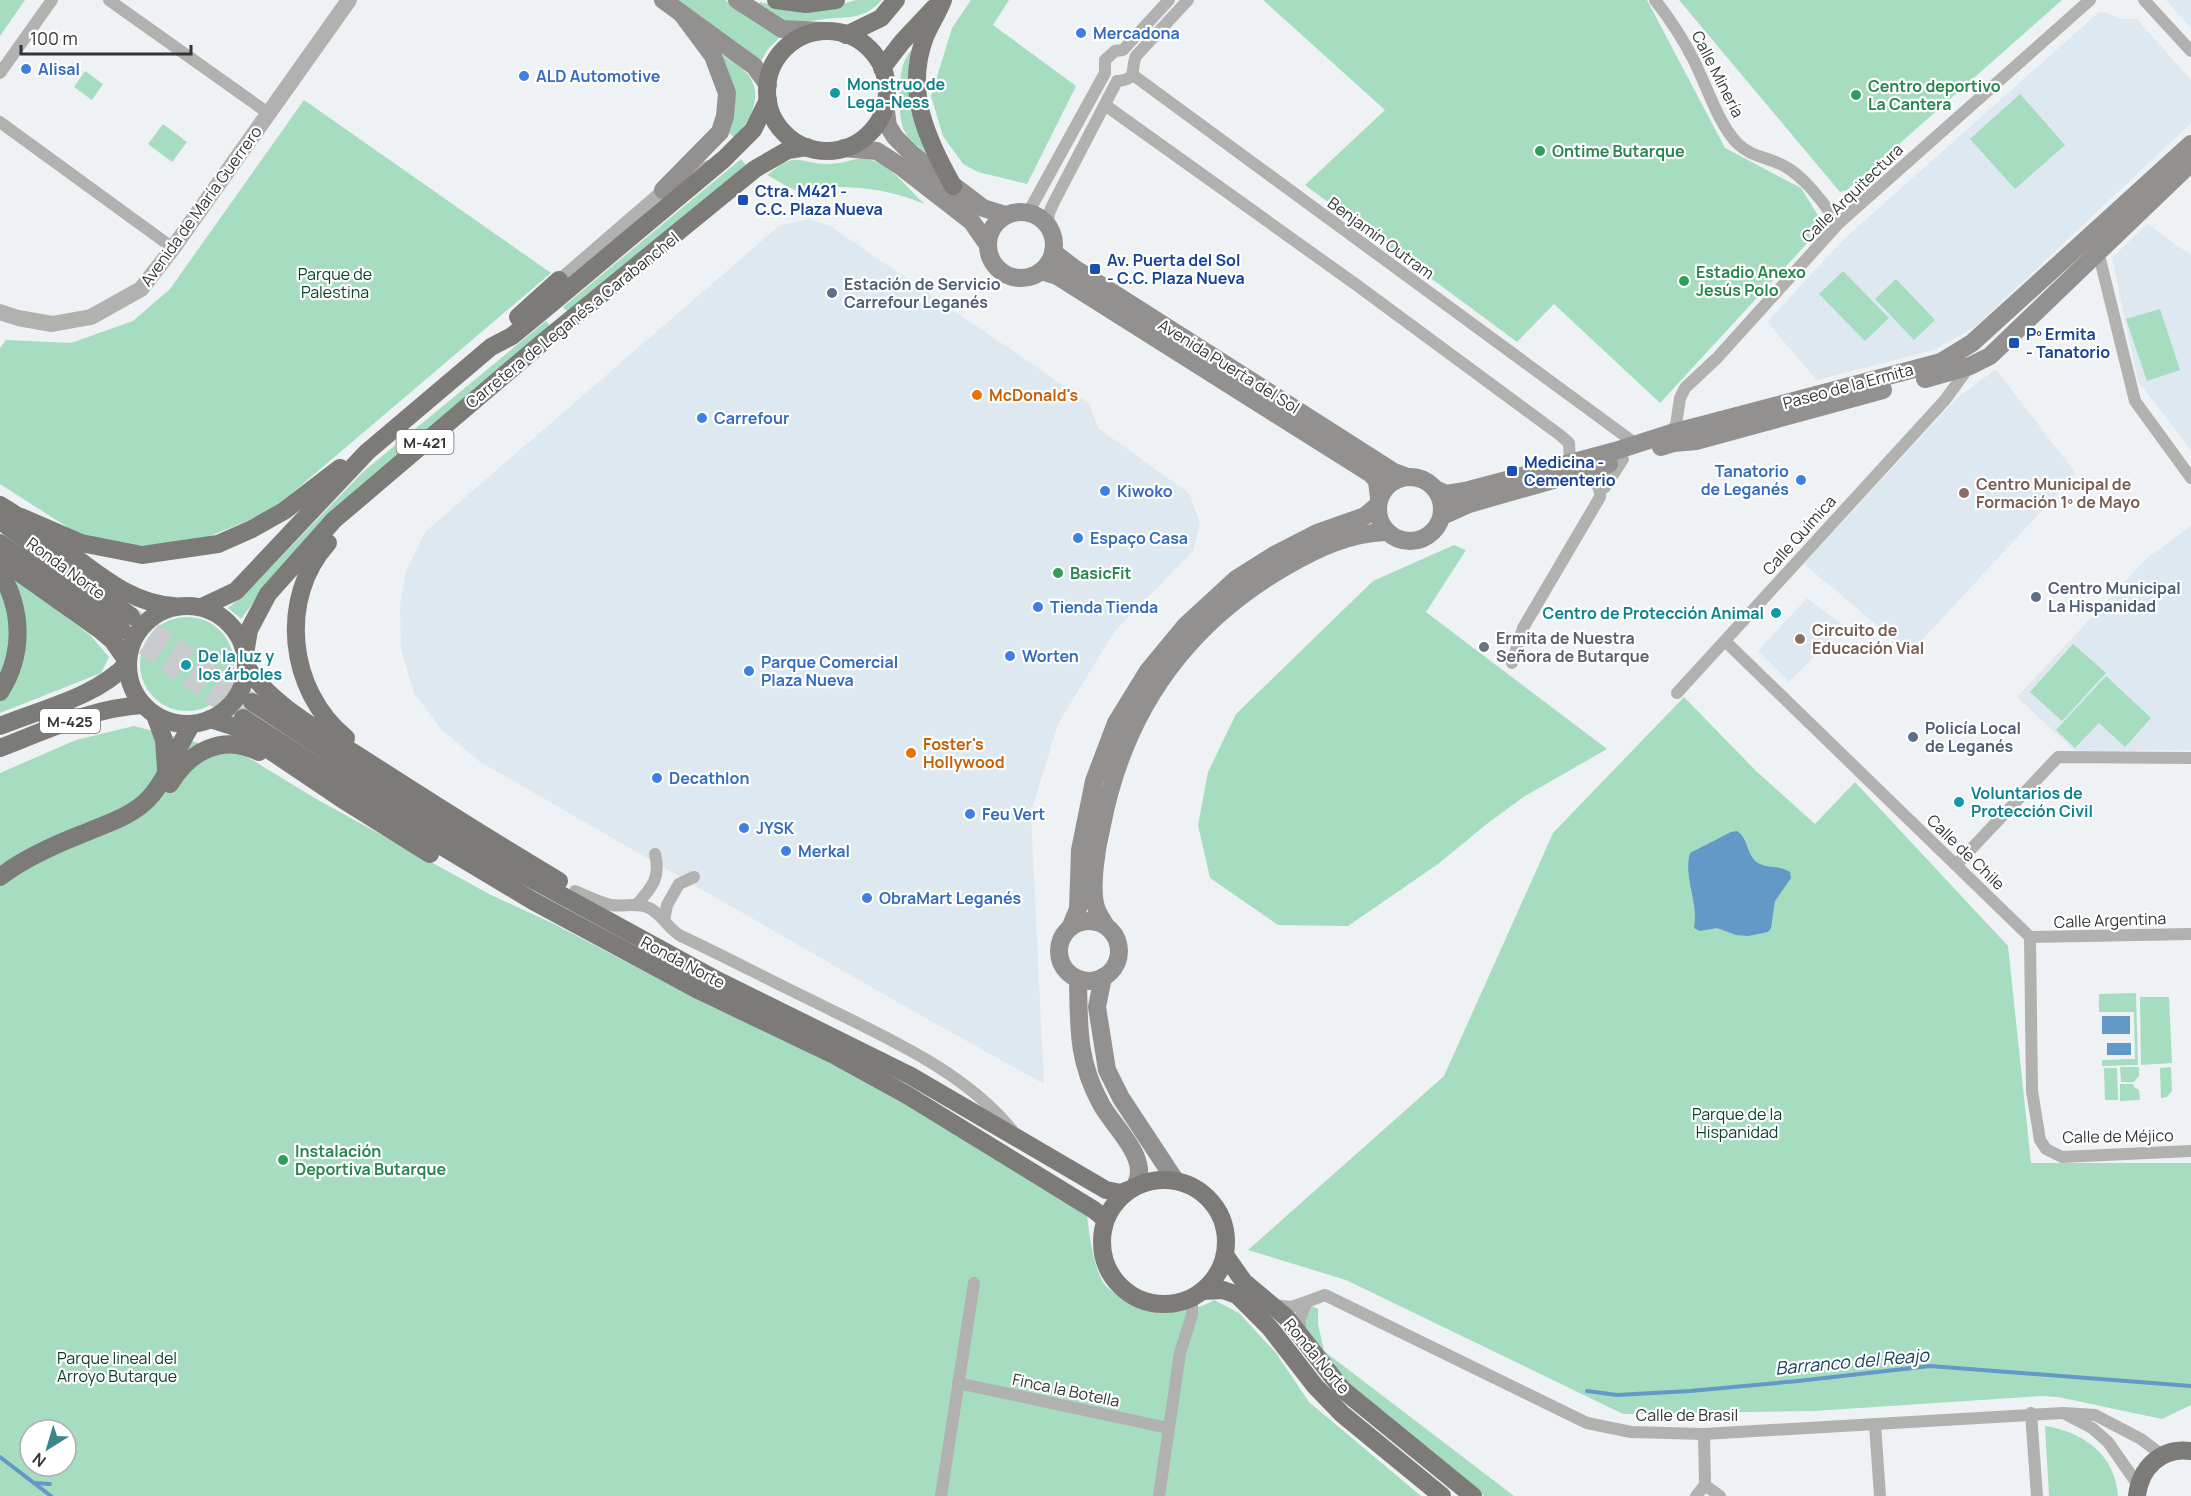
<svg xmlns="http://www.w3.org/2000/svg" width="2191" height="1496" font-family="Manrope,sans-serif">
<rect width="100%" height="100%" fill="#eff2f5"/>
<g fill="#dee8f0">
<path d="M2166,0H2191V28L2180,16Z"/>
<path d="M2099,12L2108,13L2121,19H2137L2191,80V123L1975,327L1934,350L1817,380L1767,322L1844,239Z"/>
<path d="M810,219L830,226L1089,403L1098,428L1190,494L1200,524L1193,551L1114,632L1058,724L1031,813L1044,1084L927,1019L480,762L441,729L414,693L401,649L400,606L406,572L425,532L780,225Z"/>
<path d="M2147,224L2191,255V450L2138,381L2112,258Z"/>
<path d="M1996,369L2076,474L1910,653L1804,564L1957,398Z"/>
<path d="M2191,526V750L2075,751L2017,697L2147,558Z"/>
<path d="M1807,598L1844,626L1789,682L1758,651Z"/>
</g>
<g fill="#a6dcbf" fill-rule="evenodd">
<path d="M0,0H25L0,36Z"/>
<path d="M672,0H725L769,31L780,37L768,49L760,63Z"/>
<path d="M856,0H882C860,23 846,15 818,20C809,21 800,24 790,23C780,21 767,10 758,5L760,2C790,10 827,10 856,0Z"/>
<path d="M971,0H1009L993,25L1076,86L1027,184L978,172L963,164L943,136L931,96L952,28Z"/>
<path d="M1263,0H1647L1725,148L1801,188L1824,225L1660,403L1554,304L1517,342L1305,185L1385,110Z"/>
<path d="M1679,0H2062L1847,190L1840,192Z"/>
<path d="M913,48L931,157C921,149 910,142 904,130C898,118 899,82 902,69C904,60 908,54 913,48Z"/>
<path d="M722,55C731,61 743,67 749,76C764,97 749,121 735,138L726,130L720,57Z"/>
<path d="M85,71L103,84L92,100L74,87Z"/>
<path d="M2020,94L2065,145L2015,189L1970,139Z"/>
<path d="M304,100L551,273L271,511L196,542L100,548L0,484V348L6,340L71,343L133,321L170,289Z"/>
<path d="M163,124L187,142L172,162L148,144Z"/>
<path d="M862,158C890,161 905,187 925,204C894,191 863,186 829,187C820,187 810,192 801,191C791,191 776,179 767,175C798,150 795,163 829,164C839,164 851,160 862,158Z"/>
<path d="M741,159L746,165L568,312L563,307Z"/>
<path d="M1843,271L1889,318L1865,341L1819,294Z"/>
<path d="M1896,279L1935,320L1914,340L1875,299Z"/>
<path d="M2160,309L2180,370L2147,381L2126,319Z"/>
<path d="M546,321L551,327L273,576L241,619L228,608L244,595L364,471Z"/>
<path d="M1454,545L1466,550L1426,612L1607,749L1525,796L1488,823L1438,864L1348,926L1278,925L1210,878L1198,825L1208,772L1236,714L1373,581Z"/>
<path d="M0,567L90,635L109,657L101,673L0,713Z"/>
<circle cx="187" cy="664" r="47"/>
<path d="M2073,644L2106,673L2062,721L2030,692Z"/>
<path d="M2106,676L2151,718L2125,747L2099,723L2075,748L2056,730Z"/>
<path d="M1684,697L1756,771L1815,824L1855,782L2008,946L2031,1163H2191V1405L2162,1419L2058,1397L2042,1396L1814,1411L1623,1414L1346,1280L1248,1250L1444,1076L1553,833Z"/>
<path d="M134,726L244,755L318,800L491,895L552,923L708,1005L818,1056L899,1100L1087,1214C1088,1230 1095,1275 1106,1286C1112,1292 1134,1307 1142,1309C1161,1316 1198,1311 1214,1300L1239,1313L1276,1353L1309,1402L1421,1496H0V773L76,740ZM30,1430H66V1466H30Z"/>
<path d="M2136,993L2138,1065L2102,1066V1060L2135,1059L2134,1012H2099V994Z"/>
<path d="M2140,997H2169L2172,1063L2141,1065Z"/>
<path d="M2120,1067H2139V1076L2134,1082H2121Z"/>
<path d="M2171,1067L2172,1091L2167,1097L2161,1098L2160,1068Z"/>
<path d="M2104,1068H2117L2118,1100H2105Z"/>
<path d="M2120,1084H2133L2134,1087L2139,1090L2140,1100L2120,1101Z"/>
<path d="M1312,1306L1318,1309V1324L1324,1351L1514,1496H1484L1369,1403L1348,1383L1306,1329L1305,1320Z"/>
<path d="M2045,1426C2083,1432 2115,1454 2118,1496H2049Z"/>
</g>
<g fill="#6299c6">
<path d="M1737,831C1749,839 1746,855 1758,863C1768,869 1780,865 1790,872L1791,878L1775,901L1771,928L1768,932L1748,936L1736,935L1717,928L1700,931L1694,928C1699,902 1683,878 1690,853L1731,832Z"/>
<rect x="2102" y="1016" width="28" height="18"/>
<rect x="2107" y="1043" width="24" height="12"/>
</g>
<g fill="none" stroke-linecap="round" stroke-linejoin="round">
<g stroke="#6299c6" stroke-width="4">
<path d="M1587,1391L1617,1395L1690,1391L1798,1381L1930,1366L2191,1386"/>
<path d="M0,1457L51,1496"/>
<path d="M36,1483L50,1484"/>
</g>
<g stroke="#c9cccf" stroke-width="18" stroke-dasharray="18 9" stroke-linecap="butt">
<path d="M131,616L252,702"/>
<path d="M122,630L243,718"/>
</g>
<g stroke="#b1b1af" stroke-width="12">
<path d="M109,0L268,113"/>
<path d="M1655,0C1669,18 1682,37 1692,57C1706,83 1717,122 1737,143C1752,158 1770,157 1786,167C1808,180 1823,204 1839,223"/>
<path d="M2144,0L2191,51"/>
<path d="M0,73L52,0"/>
<path d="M1133,75L1636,444"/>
<path d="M1105,105L1358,286L1560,435L1569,443L1570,462"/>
<path d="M0,122L173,248"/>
<path d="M1028,213L1105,73V60L1115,51L1123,50L1169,0"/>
<path d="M1048,226L1049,213L1054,202L1117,81C1139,80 1130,69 1136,56L1188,0"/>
<path d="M2098,251L2135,401L2191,478"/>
<path d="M559,280L663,190L681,177L709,166"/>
<path d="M1668,434L1676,425L1680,398L1685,388L1717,358L1839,223L2090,0"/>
<path d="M1601,490L1605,487L1623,459"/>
<path d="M1725,641L2030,937L2032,1091L2040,1140L2046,1149L2062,1157L2191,1151"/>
<path d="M1512,663L1523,628L1600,497C1601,481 1589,478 1576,474"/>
<path d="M1677,693L1945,400L1969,367"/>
<path d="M1956,865L2058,757L2191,758"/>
<path d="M575,891C587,896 599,902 611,905C624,907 637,902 649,908C662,914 668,929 681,936C726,957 769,980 813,1001C882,1036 962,1069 1012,1130"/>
<path d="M637,904C652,888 661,877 655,854"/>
<path d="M664,920L667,905L679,884L694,877"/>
<path d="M2030,937L2191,934"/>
<path d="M1272,1305L1292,1307L1325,1295L1587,1423L1631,1432L1704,1434L2063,1413L2095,1415L2141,1439L2162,1455"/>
<path d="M1300,1335V1318L1307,1302"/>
<path d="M958,1383L1168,1428"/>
<path d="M2031,1413L2037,1496"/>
<path d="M2067,1415L2092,1428L2108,1442L2138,1485"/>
<path d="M1875,1425L1880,1496"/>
<path d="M1705,1485L1720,1496"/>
<path d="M941,1496L974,1283"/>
<path d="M1159,1496L1180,1353L1192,1315V1297"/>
<path d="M1696,1496L1705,1485L1704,1434"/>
</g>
<path stroke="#b1b1af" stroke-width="16" d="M0,312L18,318L52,324L91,317L141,289L173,248L349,0"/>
<g stroke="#92918f" stroke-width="18">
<path d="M663,0L754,66L768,85"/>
<path d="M737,0L782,29L822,31"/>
<path d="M885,104L888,126L895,137L913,155L983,208L1006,215"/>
<path d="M844,148L877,151L900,166L972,222L988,245"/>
<path d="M663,190L720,132L725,116L727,93L713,56L681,13"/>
<circle cx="1021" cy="245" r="33"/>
<path d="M1053,252L1074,268L1394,472L1407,477"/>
<path d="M1041,271L1057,276L1371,474L1377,481L1379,498"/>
<path d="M1925,379L1970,366L1990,356L2191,163"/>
<path d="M1661,447L1674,443L1696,441L1883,390"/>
<circle cx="1410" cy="509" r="32"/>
<path d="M1435,489L1446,494L1465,491L1615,451L1668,434L1941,362L1972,343L2191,144"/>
<path d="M1442,516L1469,504L1609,464"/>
<circle cx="1089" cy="951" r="30"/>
<path d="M1071,926L1078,909L1080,850L1094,781L1116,723L1148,671L1186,625L1236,579L1274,555L1317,533L1365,516L1377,506"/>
<path d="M1106,926C1103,921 1099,915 1097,910C1089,891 1097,845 1102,825C1124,712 1185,625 1285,567C1316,549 1349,533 1386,532"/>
<path d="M1103,977L1097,1007L1107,1070L1121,1098L1175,1180"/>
<path d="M1078,979C1079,1027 1077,1060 1101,1104C1113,1127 1153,1160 1134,1187"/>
</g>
<g stroke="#7c7b78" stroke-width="18">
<path d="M776,0L806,4L836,0"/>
<path d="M943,0C938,13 930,25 925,37C904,92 927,138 953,186"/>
<circle cx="827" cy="91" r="60"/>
<path d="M846,35L881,18L896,0"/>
<path d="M882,68L902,42L934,8"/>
<path d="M518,317L559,280"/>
<path d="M0,505C27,521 51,539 76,558C106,580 135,604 174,606"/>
<path d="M21,517L81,543L142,555L218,544L252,529L284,511L340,468"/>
<path d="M0,521L131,616"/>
<path d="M0,543L122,630"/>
<path d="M328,543C278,598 288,691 346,738"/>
<path d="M0,559L100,630L113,641L127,661"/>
<path d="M0,572C23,610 24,655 0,692"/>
<circle cx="187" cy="665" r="59"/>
<path d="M202,607L236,591L367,452L491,347L512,336L552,303L724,159L753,130L768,100"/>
<path d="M245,654L249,630L268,594L334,520L543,342L755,169L788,150L807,147"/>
<path d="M246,665C267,703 325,734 362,758C427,800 492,841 559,881"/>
<path d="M252,702L429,819L517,871L713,978L911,1076L1106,1190L1121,1193L1128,1190"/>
<path d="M155,715L164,740L166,768"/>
<path d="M243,718L423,835L533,901L700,991L836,1056L907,1095L1094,1210L1105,1219"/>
<path d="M210,719L235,727L342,799L430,854"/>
<path d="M0,726C41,709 96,697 127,664"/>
<path d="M0,748C47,730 92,708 143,705"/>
<path d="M170,784C189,752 222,733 259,752"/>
<path d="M0,877C24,858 54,845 82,834C103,825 127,818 144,803C166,784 176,748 192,724"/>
<circle cx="1164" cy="1242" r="62"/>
<path d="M1225,1255L1244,1282L1286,1317L1342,1389L1473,1496"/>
<path d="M1202,1291L1223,1290L1237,1295L1270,1328L1315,1386L1342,1414L1442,1496"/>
<path d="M2137,1496C2140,1468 2161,1447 2191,1451"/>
</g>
</g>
<g fill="#3f7fe0" stroke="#fff" stroke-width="2">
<circle cx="1081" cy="33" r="6"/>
<circle cx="26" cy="69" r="6"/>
<circle cx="524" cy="76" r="6"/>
<circle cx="702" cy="418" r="6"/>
<circle cx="1801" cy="480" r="6"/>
<circle cx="1105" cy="491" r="6"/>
<circle cx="1078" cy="538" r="6"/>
<circle cx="1038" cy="607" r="6"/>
<circle cx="1010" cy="656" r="6"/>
<circle cx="749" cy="671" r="6"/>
<circle cx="657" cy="778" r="6"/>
<circle cx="970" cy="814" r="6"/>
<circle cx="744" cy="828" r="6"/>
<circle cx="786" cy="851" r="6"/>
<circle cx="867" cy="898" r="6"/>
</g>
<g fill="#0f9aa8" stroke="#fff" stroke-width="2">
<circle cx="835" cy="93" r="6"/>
<circle cx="1776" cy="613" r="6"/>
<circle cx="186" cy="665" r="6"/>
<circle cx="1959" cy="802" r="6"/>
</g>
<g fill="#2e9e5b" stroke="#fff" stroke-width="2">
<circle cx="1856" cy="95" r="6"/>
<circle cx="1540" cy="151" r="6"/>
<circle cx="1684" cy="281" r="6"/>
<circle cx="1058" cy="573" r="6"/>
<circle cx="283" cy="1160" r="6"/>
</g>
<g fill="#1a4fb4" stroke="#fff" stroke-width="2">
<rect x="737" y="194" width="12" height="12" rx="3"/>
<rect x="1089" y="263" width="12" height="12" rx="3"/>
<rect x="2008" y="337" width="12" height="12" rx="3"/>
<rect x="1506" y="465" width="12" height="12" rx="3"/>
</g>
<g fill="#5c6f8a" stroke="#fff" stroke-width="2">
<circle cx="832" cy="293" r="6"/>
<circle cx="2036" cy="597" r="6"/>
<circle cx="1913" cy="737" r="6"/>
</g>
<g fill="#e8710a" stroke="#fff" stroke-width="2">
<circle cx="977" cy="395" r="6"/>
<circle cx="911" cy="753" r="6"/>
</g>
<g fill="#8d6e63" stroke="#fff" stroke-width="2">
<circle cx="1964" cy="493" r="6"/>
<circle cx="1800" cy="639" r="6"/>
</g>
<circle fill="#6b7280" stroke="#fff" stroke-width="2" cx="1484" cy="647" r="6"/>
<g text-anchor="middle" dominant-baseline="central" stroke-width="4.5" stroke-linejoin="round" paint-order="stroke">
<g fill="#fff" stroke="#707272" stroke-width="1.5">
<rect x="396.5" y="430" width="57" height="24" rx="4.5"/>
<rect x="40" y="709" width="60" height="24" rx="4.5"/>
</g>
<g font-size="15" font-weight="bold" fill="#333536">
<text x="425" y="442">M-421</text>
<text x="70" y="721">M-425</text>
</g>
<g font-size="16" font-weight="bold" fill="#366cbe" stroke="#fff" text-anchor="start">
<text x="1093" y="33">Mercadona</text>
<text x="38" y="69">Alisal</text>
<text x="536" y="76">ALD Automotive</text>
<text x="714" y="418">Carrefour</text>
<text x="1789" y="471" text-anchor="end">Tanatorio<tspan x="1789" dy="18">de Leganés</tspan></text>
<text x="1117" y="491">Kiwoko</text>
<text x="1090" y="538">Espaço Casa</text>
<text x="1050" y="607">Tienda Tienda</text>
<text x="1022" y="656">Worten</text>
<text x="761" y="662">Parque Comercial<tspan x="761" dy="18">Plaza Nueva</tspan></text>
<text x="669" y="778">Decathlon</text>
<text x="982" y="814">Feu Vert</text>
<text x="756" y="828">JYSK</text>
<text x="798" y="851">Merkal</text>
<text x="879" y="898">ObraMart Leganés</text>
</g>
<g font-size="16" fill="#333536" stroke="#fff">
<text transform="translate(1718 74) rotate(63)">Calle Minería</text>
<text transform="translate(1852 193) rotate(-44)">Calle Arquitectura</text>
<text transform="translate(201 206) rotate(-54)">Avenida de María Guerrero</text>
<text transform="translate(1381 238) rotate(36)">Benjamín Outram</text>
<text transform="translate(572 320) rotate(-39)">Carretera de Leganés a Carabanchel</text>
<text transform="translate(1229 366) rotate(32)">Avenida Puerta del Sol</text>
<text transform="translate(1848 386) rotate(-15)">Paseo de la Ermita</text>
<text transform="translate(1799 535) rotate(-48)">Calle Química</text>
<text transform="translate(66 568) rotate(36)">Ronda Norte</text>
<text transform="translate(1966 852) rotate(44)">Calle de Chile</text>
<text transform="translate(2110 920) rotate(-2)">Calle Argentina</text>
<text transform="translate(683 962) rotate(28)">Ronda Norte</text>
<text transform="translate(2118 1136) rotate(-1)">Calle de Méjico</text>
<text transform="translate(1317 1356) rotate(50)">Ronda Norte</text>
<text transform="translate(1066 1390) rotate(12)">Finca la Botella</text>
<text x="1687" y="1415">Calle de Brasil</text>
</g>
<g font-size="16" font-weight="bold" fill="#0d838f" stroke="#fff" text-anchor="start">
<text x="847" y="84">Monstruo de<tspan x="847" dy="18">Lega-Ness</tspan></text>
<text x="1764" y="613" text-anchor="end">Centro de Protección Animal</text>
<text x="198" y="656">De la luz y<tspan x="198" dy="18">los árboles</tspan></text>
<text x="1971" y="793">Voluntarios de<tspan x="1971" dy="18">Protección Civil</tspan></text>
</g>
<g font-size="16" font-weight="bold" fill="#27864d" stroke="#fff" text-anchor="start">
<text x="1868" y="86">Centro deportivo<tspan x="1868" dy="18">La Cantera</tspan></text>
<text x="1552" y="151">Ontime Butarque</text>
<text x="1696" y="272">Estadio Anexo<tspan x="1696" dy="18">Jesús Polo</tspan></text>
<text x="1070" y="573">BasicFit</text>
<text x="295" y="1151">Instalación<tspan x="295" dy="18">Deportiva Butarque</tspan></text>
</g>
<g font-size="16" font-weight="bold" fill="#164399" stroke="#fff" text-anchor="start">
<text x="755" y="191">Ctra. M421 -<tspan x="755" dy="18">C.C. Plaza Nueva</tspan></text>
<text x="1107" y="260">Av. Puerta del Sol<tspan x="1107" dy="18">- C.C. Plaza Nueva</tspan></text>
<text x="2026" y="334">Pº Ermita<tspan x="2026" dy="18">- Tanatorio</tspan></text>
<text x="1524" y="462">Medicina -<tspan x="1524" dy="18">Cementerio</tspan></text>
</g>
<g font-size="16" fill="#07432b" stroke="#fff">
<text x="335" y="274">Parque de<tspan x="335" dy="18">Palestina</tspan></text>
<text x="1737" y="1114">Parque de la<tspan x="1737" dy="18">Hispanidad</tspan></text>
<text x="117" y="1358">Parque lineal del<tspan x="117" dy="18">Arroyo Butarque</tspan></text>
</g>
<g font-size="16" font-weight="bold" fill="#4e5e75" stroke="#fff" text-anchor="start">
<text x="844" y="284">Estación de Servicio<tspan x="844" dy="18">Carrefour Leganés</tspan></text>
<text x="2048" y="588">Centro Municipal<tspan x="2048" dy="18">La Hispanidad</tspan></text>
<text x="1925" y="728">Policía Local<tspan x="1925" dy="18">de Leganés</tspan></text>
</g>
<g font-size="16" font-weight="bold" fill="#c56008" stroke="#fff" text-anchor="start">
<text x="989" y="395">McDonald's</text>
<text x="923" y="744">Foster's<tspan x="923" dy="18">Hollywood</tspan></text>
</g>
<g font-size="16" font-weight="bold" fill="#785e54" stroke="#fff" text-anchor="start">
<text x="1976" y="484">Centro Municipal de<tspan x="1976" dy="18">Formación 1º de Mayo</tspan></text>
<text x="1812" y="630">Circuito de<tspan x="1812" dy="18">Educación Vial</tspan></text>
</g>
<g font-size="16" font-weight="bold" fill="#5b616d" stroke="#fff" text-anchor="start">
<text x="1496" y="638">Ermita de Nuestra<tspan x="1496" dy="18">Señora de Butarque</tspan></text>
</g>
<g font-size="18" font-style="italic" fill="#174160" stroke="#fff">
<text transform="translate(1852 1361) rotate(-5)">Barranco del Reajo</text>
</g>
</g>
<g transform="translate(48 1448) rotate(217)"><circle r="28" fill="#ffffff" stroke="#adaeaf" stroke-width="1.5"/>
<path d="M0-4.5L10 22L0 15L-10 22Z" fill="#3d8588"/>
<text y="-9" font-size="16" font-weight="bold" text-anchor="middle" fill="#333536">N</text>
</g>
<path d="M21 45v9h170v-9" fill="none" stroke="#333536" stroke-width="3"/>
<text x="30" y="45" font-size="18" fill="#333536" stroke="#ffffff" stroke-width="4.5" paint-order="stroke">100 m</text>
</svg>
